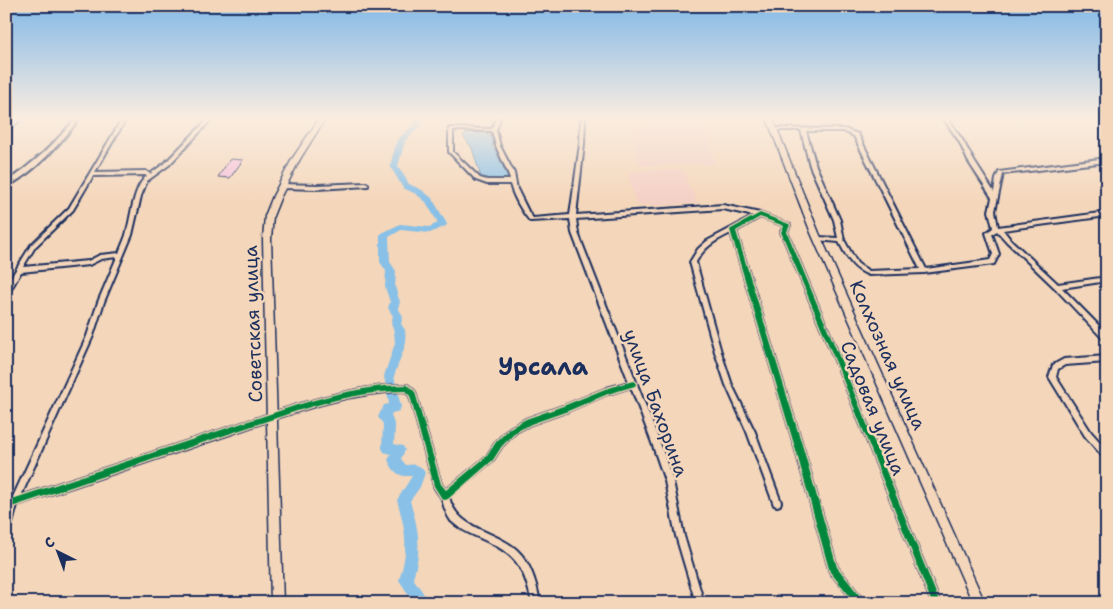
<svg xmlns="http://www.w3.org/2000/svg" width="1113" height="609" font-family="'Shantell Sans',sans-serif">
<rect width="100%" height="100%" fill="#f4d6ba"/>
<filter id="ink" filterUnits="userSpaceOnUse"><feTurbulence type="fractalNoise" baseFrequency=".02" numOctaves="2"/><feDisplacementMap in="SourceGraphic" scale="10" xChannelSelector="R" yChannelSelector="G"/><feConvolveMatrix kernelMatrix="1 2 1 2 8 2 1 2 1" color-interpolation-filters="sRGB"/></filter>
<g filter="url(#ink)">
<g fill="#f4cfc4">
<path d="M703,125L716,164L639,166L631,127Z"/>
<path d="M644,170H684L689,189H692L697,203L654,206L653,204L636,205L628,174Z"/>
</g>
<path fill="#89c0e7" stroke="#5d86b0" d="M471,132C482,133 489,131 495,142L492,147L496,151L508,178L492,180L481,177L472,148L463,136L466,133Z"/>
<g fill="none" stroke-linecap="round" stroke-linejoin="round">
<path fill="#89c0e7" fill-rule="evenodd" d="M416,119H424L419,128L405,141L398,166L409,184L422,190L432,198L447,224L446,226L430,233L401,230L389,237L390,262L396,271L395,287L400,302L398,308L403,316L401,324L405,330L406,343L394,376L401,407L399,411L392,413L391,415L395,427L394,444L403,446L405,450L401,459L406,465C414,464 421,464 425,473L420,487L410,501C419,530 422,549 413,578L430,603H414L399,580C409,549 406,531 397,500L412,476C398,477 394,472 388,460L391,454L384,452L382,448L383,424L378,417L384,405L389,404L384,376L395,343L394,331L391,324L393,316L388,308L390,302L385,287L386,271L380,262V235L382,233L400,224L429,227L438,223L426,202L416,194L403,188L390,166L397,140L413,125Z"/>
</g>
<path fill="#f5c0db" stroke="#1b2f5e" d="M230,159L243,160L230,178L218,177Z"/>
<g fill="none" stroke-linecap="round" stroke-linejoin="round">
<g stroke="#1b2f5e" stroke-width="4">
<g id="street">
<path d="M16,119H20V120L6,132V128Z"/>
<path d="M75,119H79C61,143 34,173 6,187V182C33,164 55,144 75,119Z"/>
<path d="M122,119H126L95,172L146,171L150,174L165,163L208,119H212L169,165L147,181L141,196L132,235L104,302L93,336L21,496L297,405C334,394 369,385 407,385L409,386L415,392L441,484L446,490L487,456L496,442L510,428L526,419L563,406L607,388L629,382L572,233L570,219L530,221C522,212 513,196 510,184H487L476,180L449,152V128L492,129L496,119H500L496,130L500,146L514,173L517,189L529,213L533,218L570,215L580,144L581,119H585L584,144L576,215L723,205L760,213L789,224L790,225L787,232L845,370L940,603H932L839,370L781,232L784,226L760,217L736,231L804,451L837,567L860,596L861,603H853V600L830,572L829,569L796,451L731,233C716,240 704,247 696,262L721,352L732,385L755,432L781,502L780,505L777,506L774,505L747,432L726,385L715,352L690,262L698,249L707,241L754,216L723,209L576,219L578,233L660,443L673,481L684,536L704,603H696L676,536L665,481L652,443L631,387L608,394L568,411L531,424L516,432L502,446L493,460L449,497C457,530 495,530 517,550C531,563 537,585 540,603H532C524,566 516,554 482,539C471,534 459,529 451,521C446,514 444,507 442,499C440,495 436,491 434,486L410,396L405,391C345,392 289,414 233,433C161,457 90,482 17,505L10,531L9,534L6,535V516L9,508L6,509V501L12,499L87,336L98,302L117,257L101,259L89,265L21,272L8,294H6V286L31,245L69,208ZM453,130L492,131L496,146L508,173L510,180H487L480,178L453,152ZM145,175L147,176C133,186 131,219 126,235C124,241 121,247 119,253L100,255L88,261L23,267L35,247L73,210L93,176Z"/>
<path d="M944,119H948L963,141L974,161L994,192L996,179L999,172L1107,158V162L1003,174L995,211L998,227L1107,212V216L1003,230L1011,240L1058,284L1107,277V281L1062,288L1107,334V342L1105,341L1055,288L1007,242L997,231L992,234L999,254L994,264L924,273L869,275C852,269 847,257 839,242L816,240L815,239L818,237L838,238L834,220L810,166L801,130H774L772,129V128L844,129L858,134L926,269L990,260L993,254L986,233L993,228L989,211L992,198L968,161L959,141ZM806,131H843L854,136L920,269L869,271L861,266L857,263L844,240L840,220L816,166Z"/>
<path d="M366,183L368,184V186L317,189L282,188L279,186L282,184L317,185Z"/>
<path d="M1107,356V362L1065,365L1058,369L1056,377L1091,432L1107,450V459L1104,458L1085,436L1049,377L1053,365L1064,359Z"/>
</g>
</g>
<g stroke="#1b2f5e" stroke-width="3">
<g id="secondary">
<path d="M319,119H325L300,159L281,196L273,216L271,239L283,603H271L263,239L265,216L273,196L292,159Z"/>
<path d="M767,119H773L819,233L985,603H973L811,233Z"/>
</g>
</g>
<use href="#street" fill="#f4d6ba" fill-rule="evenodd"/>
<use href="#secondary" fill="#f4d6ba" fill-rule="evenodd"/>
<g stroke="#f4d6ba" stroke-width="3">
<g id="cycleway">
<path d="M760,213L789,224L790,225L787,232L845,370L940,603H932L839,370L781,232L784,226L760,217L736,231L804,451L837,567L860,596L861,603H853V600L830,572L829,569L796,451L730,230L731,229Z"/>
<path d="M633,381L635,382L636,384L635,386L608,394L568,411L531,424L516,432L502,446L493,460L448,499L445,500L442,499L434,486L410,396L405,391C368,391 333,400 297,411L6,509V501L297,405C334,394 369,385 407,385L409,386L415,392L441,484L446,490L487,456L496,442L510,428L526,419L563,406L605,389Z"/>
</g>
</g>
<use href="#cycleway" fill="#00873e" fill-rule="evenodd"/>
</g>
</g>
<linearGradient id="sky" x2="0" y2="1"><stop stop-color="#82b9e8"/><stop offset="0.58" stop-color="#faede0"/><stop offset="1" stop-color="#faede0" stop-opacity="0"/></linearGradient>
<rect width="1113" height="204" fill="url(#sky)"/>
<g text-anchor="middle" dominant-baseline="central" stroke-width="5" stroke-linejoin="round" paint-order="stroke">
<g font-size="19" fill="#1b2f5e" stroke="#f4d6ba">
<text transform="translate(253 324) rotate(-92)">Советская улица</text>
<text transform="translate(888 355) rotate(66)">Колхозная улица</text>
<text transform="translate(656 403) rotate(70)">улица Бахорина</text>
<text transform="translate(873 408) rotate(68)">Садовая улица</text>
</g>
<g font-size="24" font-weight="bold" fill="#1b2f5e" stroke="#f4d6ba">
<text x="543" y="367">Урсала</text>
</g>
</g>
<rect width="1113" height="609" fill="none" stroke="#f4d6ba" stroke-width="25"/>
<rect x="12" y="12" width="1088" height="584" fill="none" stroke="#1b2f5e" stroke-width="2" filter="url(#ink)"/>
<g transform="translate(58 552) rotate(318)" stroke="#f4d6ba" stroke-width="4" paint-order="stroke">
<path d="M0-4L9 19L0 12L-9 19Z" fill="#1b2f5e"/>
<text y="-8" font-size="14" font-weight="bold" text-anchor="middle" fill="#1b2f5e">С</text>
</g>
</svg>
